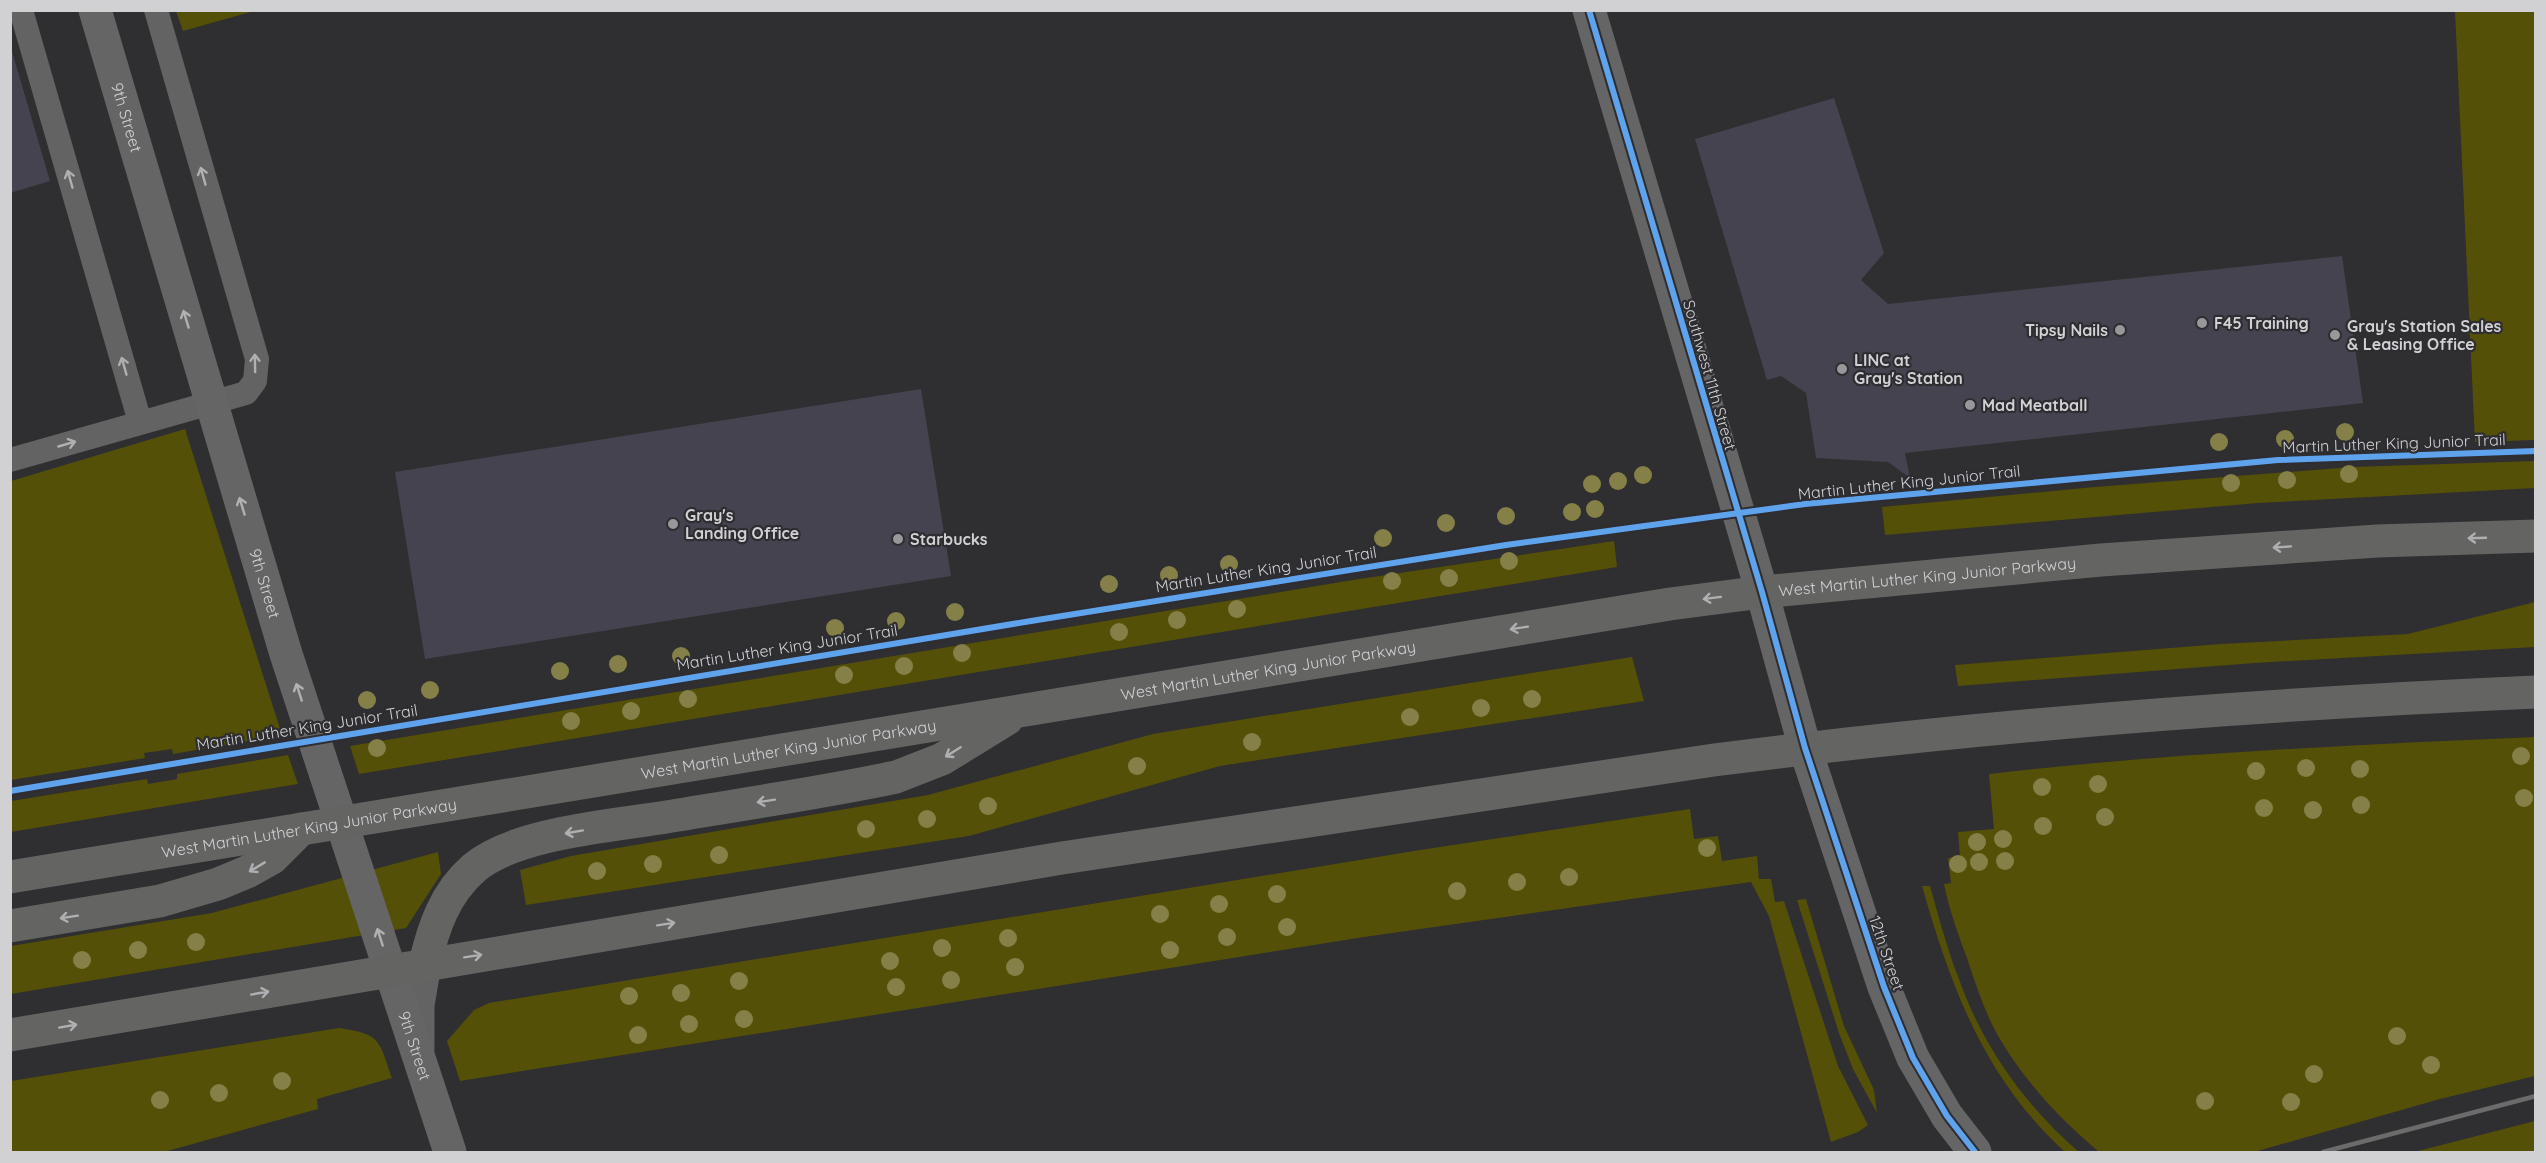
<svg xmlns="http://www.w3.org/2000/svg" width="2546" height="1163" font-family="Quicksand,sans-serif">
<rect width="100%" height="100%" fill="#2f2e30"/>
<g fill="#555007">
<path d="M176,11V10L254,11L183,31Z"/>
<path d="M2455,11H2535V440L2475,442Z"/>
<path d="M185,429L282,735L173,754L172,749L144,753L145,758L11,780V481Z"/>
<path d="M2535,461V488L2258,503L1885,535L1882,507L2095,487L2353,467Z"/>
<path d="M1614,541L1617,567L359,774L350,746L1353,580Z"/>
<path d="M2535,602V647L2255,663L1958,686L1955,665L2221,644L2408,634Z"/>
<path d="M1632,657L1644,701L1220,766L969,836L526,905L520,870L571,856L928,795L1153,734Z"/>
<path d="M2535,737V1076L2440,1099L2254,1152H2099C2060,1119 2026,1083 2000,1039C1985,1014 1976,985 1967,958C1958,934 1949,909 1944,884L1951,883L1948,858L1960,857L1958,832L1994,829L1989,774C2170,753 2353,745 2535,737Z"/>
<path d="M288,755L298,784L11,832V801L147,779L148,784L177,779V774Z"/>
<path d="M1690,809L1694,839L1718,836L1722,861L1757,856L1759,879H1771L1775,902L1784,901L1838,1066L1868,1125L1858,1132L1831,1142L1769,916L1751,882L1364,937L460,1081L447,1041L474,1010L489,1003L1420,850Z"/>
<path d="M438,852L441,874L406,928L11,994V946L212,913Z"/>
<path d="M1922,886H1930C1939,917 1947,949 1959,979C1982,1045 2026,1107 2079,1152H2065C1985,1079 1951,988 1922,886Z"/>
<path d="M1806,899L1844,1026L1874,1090L1877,1113L1853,1069L1839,1033L1797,900Z"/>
<path d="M339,1028C381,1034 379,1040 392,1078L317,1099L318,1109L164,1152H11V1081Z"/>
<path d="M2535,1121V1152H2414Z"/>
</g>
<g fill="#45434f">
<path d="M11,48L50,181L10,193V49Z"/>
<path d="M1834,98L1884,253L1861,280L1888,304L2342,256L2363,403L1905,453L1910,478L1888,462L1816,458L1806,393L1781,376L1767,380L1695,139Z"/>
<path d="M921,389L951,576L425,659L395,472Z"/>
</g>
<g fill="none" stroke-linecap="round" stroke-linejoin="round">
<g stroke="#636363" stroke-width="24">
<path d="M21,10L140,422"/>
<path d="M10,460L246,393L255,381L257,359L156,10"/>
</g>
<path stroke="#636363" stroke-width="33" d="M418,1049V1005L425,964"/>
<g stroke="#656566" stroke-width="33">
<path id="s1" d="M95,10L286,654L450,1152"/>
<path d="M1589,10L1762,592L1805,748L1884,987L1913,1058L1947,1116L1975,1152"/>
</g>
<g stroke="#646463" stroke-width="33">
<path id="s2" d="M10,877L1670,604L1762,592L2101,560L2377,541L2536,536"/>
<path d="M10,926L160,901L218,884L247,872L272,858L301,829"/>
<path d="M425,964C433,928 445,893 474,868C515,833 612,826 666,817C743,804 820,793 896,777L942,759L1007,719"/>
<path d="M10,1035L1062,858L1714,760C1986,725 2261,704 2536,692"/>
</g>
<path stroke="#6b6b6c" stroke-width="4.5" d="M2323,1152L2536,1096"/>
<g stroke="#2e2d31" stroke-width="10">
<g id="cycleway">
<path d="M1589,10L1762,592L1805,748L1884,987L1913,1058L1947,1116L1975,1152"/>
<path d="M10,791L1031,621L1506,545L1805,504L2278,460L2536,451"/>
</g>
</g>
<use href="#cycleway" stroke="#60a3ed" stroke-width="6"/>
</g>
<g fill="#858047">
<circle cx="2345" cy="432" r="9"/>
<circle cx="2285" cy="439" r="9"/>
<circle cx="2219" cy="442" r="9"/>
<circle cx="2349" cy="474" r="9"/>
<circle cx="1643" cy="475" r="9"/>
<circle cx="2287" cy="480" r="9"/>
<circle cx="1618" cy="481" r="9"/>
<circle cx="2231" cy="483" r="9"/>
<circle cx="1592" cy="484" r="9"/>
<circle cx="1595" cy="509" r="9"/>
<circle cx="1572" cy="512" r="9"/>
<circle cx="1506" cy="516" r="9"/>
<circle cx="1446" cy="523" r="9"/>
<circle cx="1383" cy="538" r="9"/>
<circle cx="1509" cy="561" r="9"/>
<circle cx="1229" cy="564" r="9"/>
<circle cx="1169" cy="575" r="9"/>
<circle cx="1449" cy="578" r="9"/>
<circle cx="1392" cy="581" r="9"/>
<circle cx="1109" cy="584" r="9"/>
<circle cx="1237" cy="609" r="9"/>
<circle cx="955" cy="612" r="9"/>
<circle cx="1177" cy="620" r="9"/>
<circle cx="896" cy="621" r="9"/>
<circle cx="835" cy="628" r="9"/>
<circle cx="1119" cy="632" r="9"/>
<circle cx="962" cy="653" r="9"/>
<circle cx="681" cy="656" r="9"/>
<circle cx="618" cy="664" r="9"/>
<circle cx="904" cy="666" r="9"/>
<circle cx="560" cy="671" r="9"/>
<circle cx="844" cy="675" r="9"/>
<circle cx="430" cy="690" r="9"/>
<circle cx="688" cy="699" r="9"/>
<circle cx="1532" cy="699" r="9"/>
<circle cx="367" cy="700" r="9"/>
<circle cx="1481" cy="708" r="9"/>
<circle cx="631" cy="711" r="9"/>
<circle cx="1410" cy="717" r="9"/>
<circle cx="571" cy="721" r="9"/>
<circle cx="1252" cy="742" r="9"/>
<circle cx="377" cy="748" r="9"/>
<circle cx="2521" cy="756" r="9"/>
<circle cx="1137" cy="766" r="9"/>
<circle cx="2306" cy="768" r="9"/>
<circle cx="2360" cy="769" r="9"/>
<circle cx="2256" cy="771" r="9"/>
<circle cx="2098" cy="784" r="9"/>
<circle cx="2042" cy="787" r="9"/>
<circle cx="2524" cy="798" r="9"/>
<circle cx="2361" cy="805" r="9"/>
<circle cx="988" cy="806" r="9"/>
<circle cx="2264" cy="808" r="9"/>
<circle cx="2313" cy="810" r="9"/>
<circle cx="2105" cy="817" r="9"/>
<circle cx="927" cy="819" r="9"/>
<circle cx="2043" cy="826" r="9"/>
<circle cx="866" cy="829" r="9"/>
<circle cx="2003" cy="839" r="9"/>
<circle cx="1977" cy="842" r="9"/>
<circle cx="1707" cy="848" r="9"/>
<circle cx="719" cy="855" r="9"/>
<circle cx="2005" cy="861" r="9"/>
<circle cx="1979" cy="862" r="9"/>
<circle cx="653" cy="864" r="9"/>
<circle cx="1958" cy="864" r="9"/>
<circle cx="597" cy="871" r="9"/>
<circle cx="1569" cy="877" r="9"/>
<circle cx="1517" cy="882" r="9"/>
<circle cx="1457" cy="891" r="9"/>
<circle cx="1277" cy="894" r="9"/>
<circle cx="1219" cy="904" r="9"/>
<circle cx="1160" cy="914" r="9"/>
<circle cx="1287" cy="927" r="9"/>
<circle cx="1227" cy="937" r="9"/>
<circle cx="1008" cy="938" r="9"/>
<circle cx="196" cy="942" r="9"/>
<circle cx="942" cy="948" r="9"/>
<circle cx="138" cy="950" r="9"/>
<circle cx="1170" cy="950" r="9"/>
<circle cx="82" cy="960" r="9"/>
<circle cx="890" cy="961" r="9"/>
<circle cx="1015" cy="967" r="9"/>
<circle cx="951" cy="980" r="9"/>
<circle cx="739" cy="981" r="9"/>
<circle cx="896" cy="987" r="9"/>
<circle cx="681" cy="993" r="9"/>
<circle cx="629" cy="996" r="9"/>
<circle cx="744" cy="1019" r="9"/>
<circle cx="689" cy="1024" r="9"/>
<circle cx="638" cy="1035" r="9"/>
<circle cx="2397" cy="1036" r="9"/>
<circle cx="2431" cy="1065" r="9"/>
<circle cx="2314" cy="1074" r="9"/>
<circle cx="282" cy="1081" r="9"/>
<circle cx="219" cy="1093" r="9"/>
<circle cx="160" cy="1100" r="9"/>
<circle cx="2205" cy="1101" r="9"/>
<circle cx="2291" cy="1102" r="9"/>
</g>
<defs><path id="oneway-shaft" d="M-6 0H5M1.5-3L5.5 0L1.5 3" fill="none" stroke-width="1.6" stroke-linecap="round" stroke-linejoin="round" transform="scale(1.5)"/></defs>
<g stroke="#b0b0b2">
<use href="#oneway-shaft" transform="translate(203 176) rotate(-106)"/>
<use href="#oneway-shaft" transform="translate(70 179) rotate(-106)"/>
<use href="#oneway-shaft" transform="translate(255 363) rotate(-91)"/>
<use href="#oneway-shaft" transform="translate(124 366) rotate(-106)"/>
<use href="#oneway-shaft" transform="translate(67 444) rotate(-16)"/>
<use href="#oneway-shaft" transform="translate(2477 538) rotate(178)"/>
<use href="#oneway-shaft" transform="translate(2282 547) rotate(176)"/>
<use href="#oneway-shaft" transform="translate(1712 598) rotate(173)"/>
<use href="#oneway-shaft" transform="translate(1519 628) rotate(171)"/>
<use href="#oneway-shaft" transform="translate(953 752) rotate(148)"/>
<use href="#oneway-shaft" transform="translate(766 801) rotate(171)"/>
<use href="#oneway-shaft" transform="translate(574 832) rotate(170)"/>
<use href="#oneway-shaft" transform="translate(257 867) rotate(149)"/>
<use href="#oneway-shaft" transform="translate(69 917) rotate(171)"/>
<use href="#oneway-shaft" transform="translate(666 924) rotate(-9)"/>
<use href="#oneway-shaft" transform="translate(473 956) rotate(-9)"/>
<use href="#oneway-shaft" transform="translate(260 993) rotate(-10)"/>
<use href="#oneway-shaft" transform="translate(68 1026) rotate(-10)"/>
</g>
<g stroke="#b1b1b3">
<use href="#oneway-shaft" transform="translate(186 319) rotate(-107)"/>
<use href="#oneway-shaft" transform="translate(242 506) rotate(-107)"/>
<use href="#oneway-shaft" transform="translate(299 692) rotate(-108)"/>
<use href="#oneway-shaft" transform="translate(380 937) rotate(-108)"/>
</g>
<g fill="#98989b" stroke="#2e2d31" stroke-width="2">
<circle cx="2202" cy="323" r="6"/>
<circle cx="2120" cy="330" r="6"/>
<circle cx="2335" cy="335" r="6"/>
<circle cx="1842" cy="369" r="6"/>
<circle cx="1970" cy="405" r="6"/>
<circle cx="673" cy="524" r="6"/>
<circle cx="898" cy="539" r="6"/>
</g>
<g text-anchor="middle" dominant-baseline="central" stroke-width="4.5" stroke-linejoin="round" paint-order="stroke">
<g font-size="16" fill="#d1d1d4" stroke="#2e2d31">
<text stroke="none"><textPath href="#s1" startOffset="112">9th Street</textPath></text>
<text transform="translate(1710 375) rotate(74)">Southwest 11th Street</text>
<text transform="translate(2394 443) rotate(-2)">Martin Luther King Junior Trail</text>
<text transform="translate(1909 482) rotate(-6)">Martin Luther King Junior Trail</text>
<text transform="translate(1266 569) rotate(-9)">Martin Luther King Junior Trail</text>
<text stroke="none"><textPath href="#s2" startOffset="1941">West Martin Luther King Junior Parkway</textPath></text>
<text stroke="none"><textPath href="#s1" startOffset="598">9th Street</textPath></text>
<text transform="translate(787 647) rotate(-9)">Martin Luther King Junior Trail</text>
<text stroke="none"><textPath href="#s2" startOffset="1275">West Martin Luther King Junior Parkway</textPath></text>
<text transform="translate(307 727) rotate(-9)">Martin Luther King Junior Trail</text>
<text stroke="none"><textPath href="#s2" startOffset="789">West Martin Luther King Junior Parkway</textPath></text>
<text stroke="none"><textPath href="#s2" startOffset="303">West Martin Luther King Junior Parkway</textPath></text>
<text transform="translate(1887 953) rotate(71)">12th Street</text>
<text stroke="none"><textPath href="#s1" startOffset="1084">9th Street</textPath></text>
</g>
<g font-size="16" font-weight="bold" fill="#d1d1d4" stroke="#2e2d31" text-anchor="start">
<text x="2214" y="323">F45 Training</text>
<text x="2347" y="326">Gray's Station Sales<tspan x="2347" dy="18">&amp; Leasing Office</tspan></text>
<text x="2108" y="330" text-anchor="end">Tipsy Nails</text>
<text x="1854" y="360">LINC at<tspan x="1854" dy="18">Gray's Station</tspan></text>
<text x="1982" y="405">Mad Meatball</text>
<text x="685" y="515">Gray's<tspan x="685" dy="18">Landing Office</tspan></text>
<text x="910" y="539">Starbucks</text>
</g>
</g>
<rect width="2546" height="1163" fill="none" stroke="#d1d1d4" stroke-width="24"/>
</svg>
